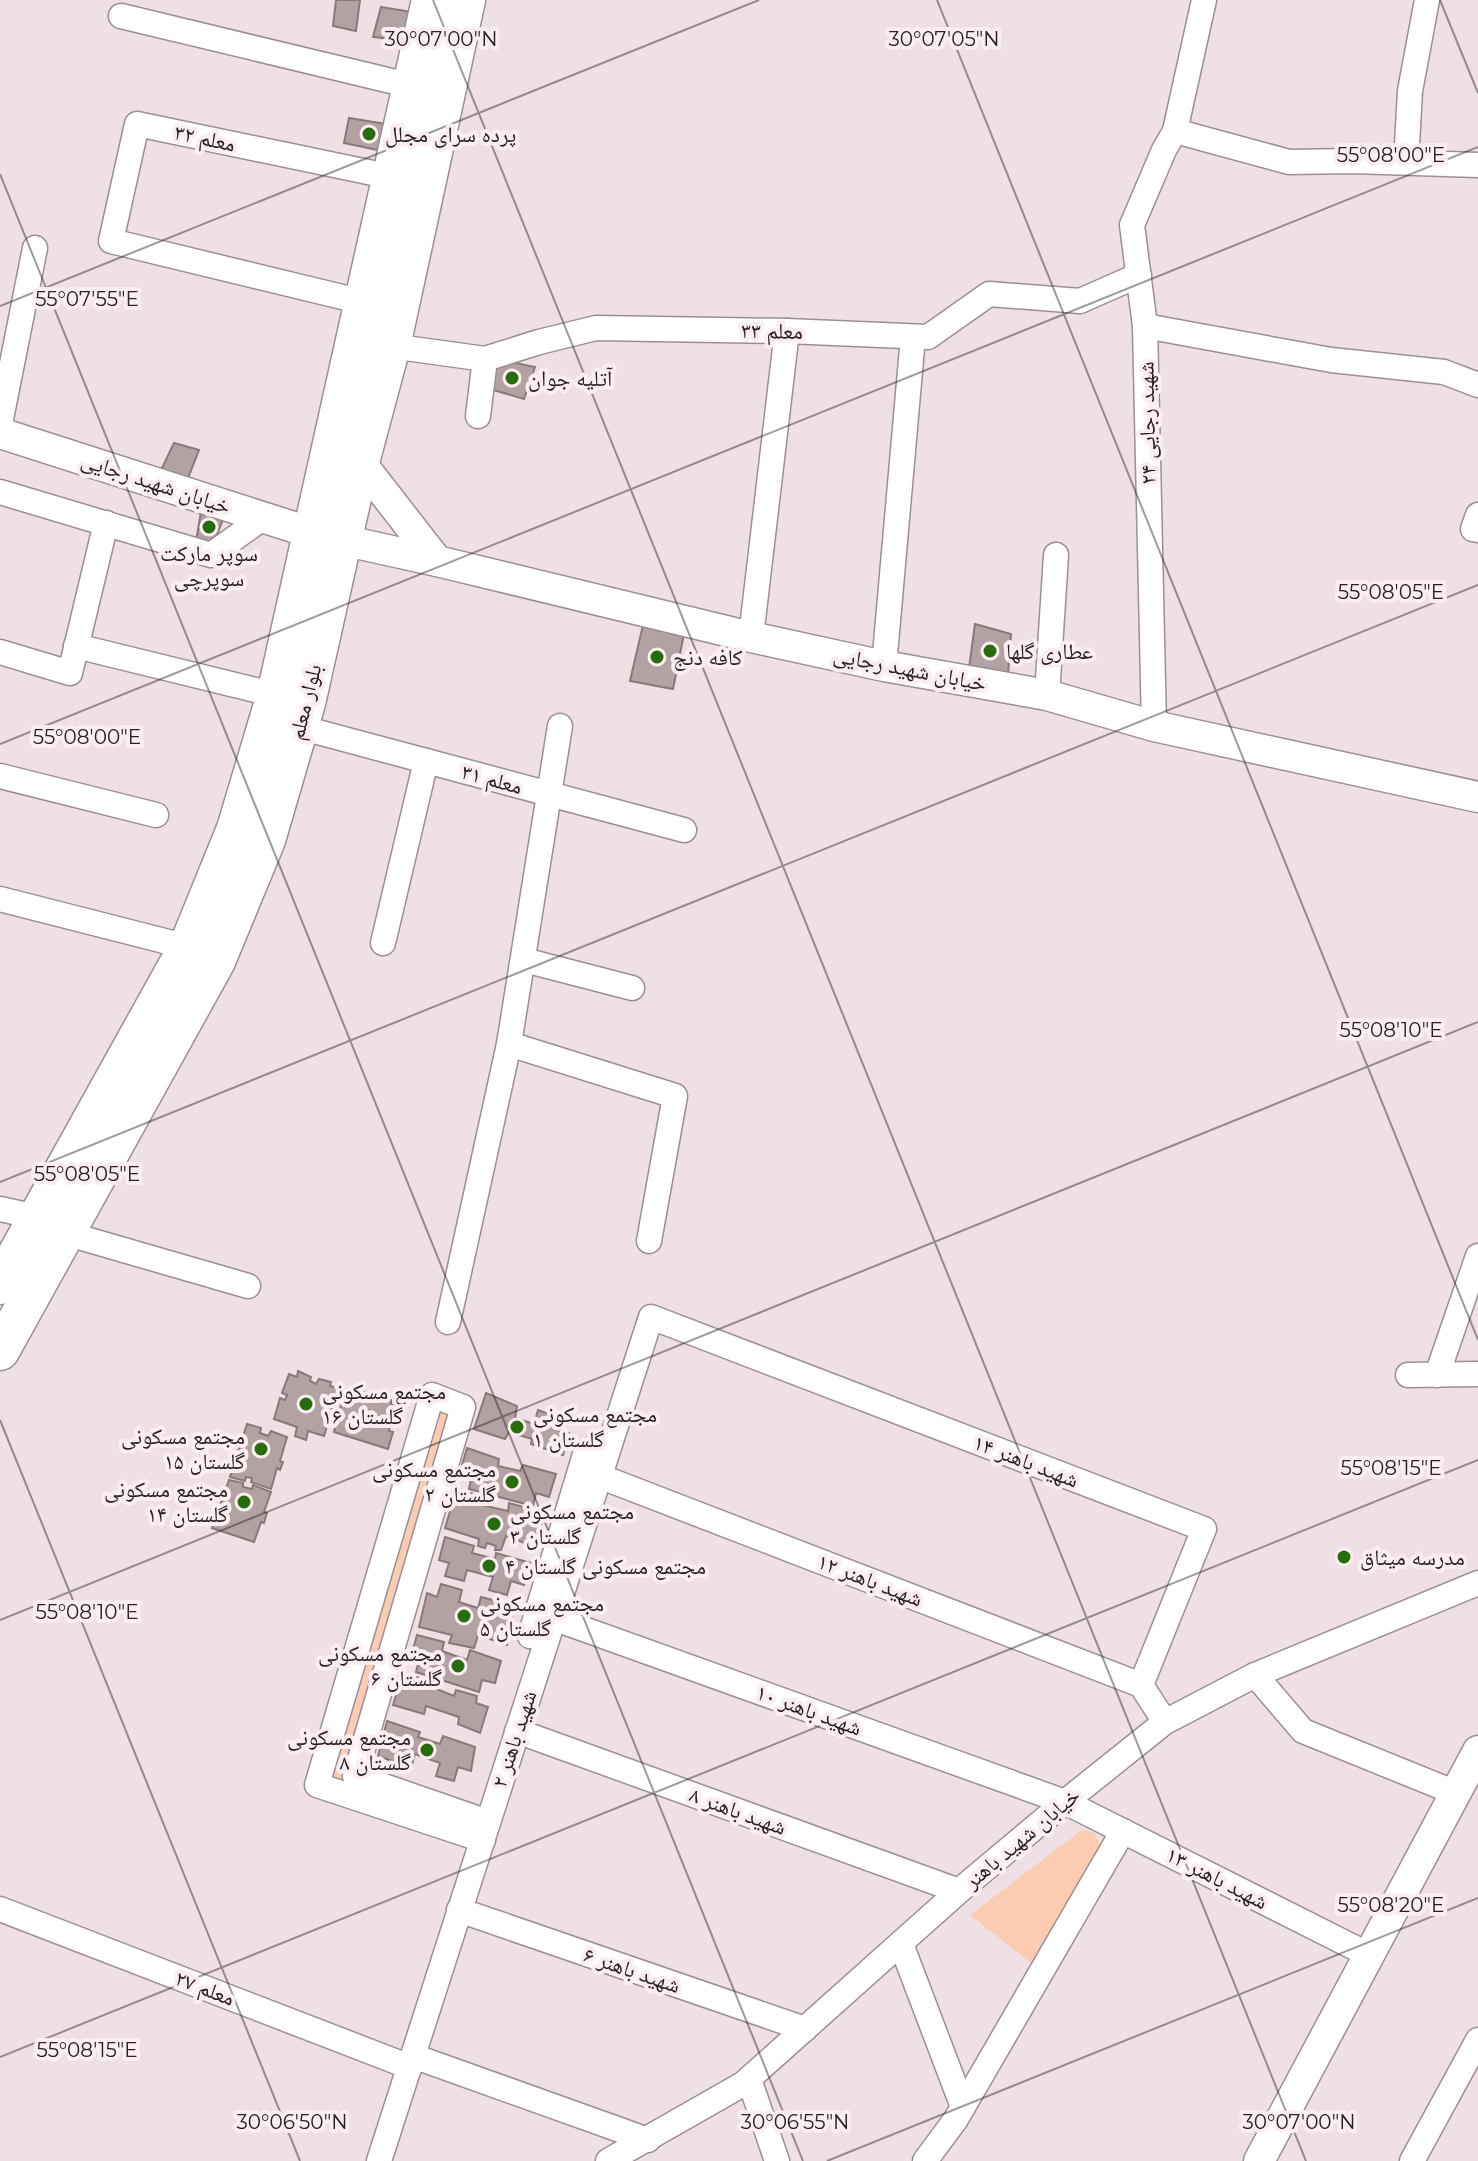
<svg xmlns="http://www.w3.org/2000/svg" width="1478" height="2161" font-family="Montserrat,'Noto Naskh Arabic',sans-serif">
<rect width="100%" height="100%" fill="#efe0e5"/>
<g fill="#fbccb1">
<path d="M434,1399L460,1409L347,1793L320,1783Z"/>
<path d="M1082,1830L1094,1833L1101,1846L1035,1966L970,1915Z"/>
</g>
<g fill="#b2a3a2" stroke="#887a79" stroke-width="2">
<path d="M336,0H360L356,31L333,26Z"/>
<path d="M381,7L418,13L412,42L373,37Z"/>
<path d="M349,118L393,125L387,152L344,143Z"/>
<path d="M496,359L535,367L524,399L490,389Z"/>
<path d="M174,443L199,450L187,481L161,470Z"/>
<path d="M202,506L226,512L214,542L196,541Z"/>
<path d="M975,624L1011,634L1008,675L969,668Z"/>
<path d="M643,625L684,634L673,689L630,681Z"/>
<path d="M298,1371L311,1377L310,1381L316,1384L319,1379L331,1382L330,1386L338,1388L332,1409L326,1407L325,1414L330,1416L324,1436L308,1431L306,1440L295,1436L297,1427L274,1419L280,1398L285,1400L287,1395L282,1393L289,1374L297,1377Z"/>
<path d="M345,1389L358,1394L360,1391L372,1394L371,1398L377,1400L379,1396L391,1400V1404L400,1407L394,1426L390,1425L389,1431L393,1432L388,1449L334,1432Z"/>
<path d="M486,1393L517,1406L515,1418L534,1424L538,1410L561,1418L557,1430L569,1433L563,1455L531,1444L532,1439L509,1432L505,1439L474,1429Z"/>
<path d="M247,1424L261,1428L260,1433L268,1436L271,1431L287,1437L280,1461L283,1462L280,1470L277,1468L271,1489L251,1482L252,1478L246,1477L245,1481L230,1477Z"/>
<path d="M467,1448L499,1459L498,1466L520,1471L523,1465L556,1474L549,1497L536,1493L533,1506L469,1489L472,1474L460,1472Z"/>
<path d="M229,1480L243,1483V1487L252,1489L253,1485L271,1492L264,1512L267,1513L264,1523L261,1522L254,1542L212,1528Z"/>
<path d="M470,1493L490,1498L486,1506L508,1511L509,1503L531,1509L529,1516L543,1520L535,1547L506,1536L501,1550H495L496,1546L487,1543L485,1548L478,1546L479,1539L445,1528L455,1495L468,1501Z"/>
<path d="M445,1537L474,1546L472,1553L495,1559L496,1553L531,1563L524,1585L511,1581L507,1595L489,1590L493,1577L467,1570L464,1581L445,1576L449,1563L439,1560Z"/>
<path d="M441,1584L462,1590L459,1602L478,1608L481,1597L504,1603L501,1613L513,1618L507,1645L478,1635L474,1648L449,1643L452,1635L419,1627L427,1593L437,1597Z"/>
<path d="M417,1635L444,1642L442,1651L467,1660L470,1650L501,1661L495,1683L482,1680L479,1692L416,1672L419,1660L411,1657Z"/>
<path d="M412,1676L434,1682V1688L454,1696L456,1690L477,1696L476,1703L488,1707L480,1733L458,1724L459,1717L426,1706L424,1714L393,1705L401,1679L410,1683Z"/>
<path d="M387,1721L420,1732L418,1737L440,1744L443,1736L475,1747L471,1771L458,1767L454,1781L436,1776L440,1763L415,1754L411,1768L378,1756Z"/>
</g>
<g fill="none" stroke-linecap="round" stroke-linejoin="round">
<g stroke="#9c8f94" stroke-width="27">
<g id="minor">
<path d="M121,16L412,86"/>
<path d="M1175,131L1289,162L1352,161L1478,165"/>
<path d="M1406,162L1410,91L1427,0"/>
<path d="M363,302L111,241L137,124L392,177"/>
<path d="M1145,326L1331,360L1444,372L1478,385"/>
<path d="M391,346L485,359L539,342L596,328L787,331L928,337L989,294L1080,301L1139,275"/>
<path d="M478,416L485,359"/>
<path d="M0,424L35,248"/>
<path d="M0,492L211,555L264,517"/>
<path d="M1478,515L1473,529L1478,530"/>
<path d="M751,637L787,331"/>
<path d="M76,646L276,695"/>
<path d="M0,652L70,673L106,523"/>
<path d="M884,666L913,337"/>
<path d="M1047,695L1056,555"/>
<path d="M1154,726L1145,326L1132,225L1164,150L1175,131L1204,0"/>
<path d="M299,727L684,830"/>
<path d="M0,776L156,815"/>
<path d="M0,899L188,947"/>
<path d="M383,943L426,761"/>
<path d="M524,960L632,988"/>
<path d="M509,1044L675,1096L649,1241"/>
<path d="M0,1209L37,1217"/>
<path d="M65,1233L248,1286"/>
<path d="M448,1322L509,1044L560,726"/>
<path d="M1408,1375L1478,1374"/>
<path d="M1437,1375L1478,1256"/>
<path d="M599,1476L1141,1685"/>
<path d="M553,1618L1065,1802L1369,1955"/>
<path d="M530,1636L586,1451"/>
<path d="M1255,1675L1303,1731L1456,1793"/>
<path d="M517,1731L959,1891"/>
<path d="M483,1840L317,1785L432,1395L463,1407L355,1776L488,1822"/>
<path d="M0,1909L410,2067"/>
<path d="M459,1910L805,2029"/>
<path d="M901,1944L963,2107"/>
<path d="M413,2056L648,2140"/>
<path d="M749,2079L777,2161"/>
<path d="M379,2161L651,1317L1204,1529L1141,1685L1165,1722"/>
<path d="M608,2161L743,2084L959,1891L1065,1802L1165,1722L1255,1675L1478,1583"/>
<path d="M925,2161L956,2119L1123,1831"/>
<path d="M1412,2161L1478,2040"/>
</g>
</g>
<g stroke="#9c8f94" stroke-width="33">
<g id="tertiary">
<path d="M0,433L312,533"/>
<path d="M360,462L437,561"/>
<path d="M342,540L437,561L751,637L884,666L1047,695L1154,726L1478,797"/>
<path d="M1259,2161L1478,1751"/>
</g>
</g>
<g stroke="#9c8f94" stroke-width="41">
<g id="primary">
<path d="M0,1285L188,947L236,829L276,695L431,0"/>
<path d="M0,1351L216,961L266,840L306,703L360,462L391,346L466,0"/>
</g>
</g>
<use href="#minor" stroke="#fff" stroke-width="24"/>
<use href="#tertiary" stroke="#fff" stroke-width="30"/>
<use href="#primary" stroke="#fff" stroke-width="38"/>
</g>
<path fill="none" stroke="#272123" stroke-width="2" stroke-opacity="0.45" d="M433,0L1306,2161M937,0L1478,1340M1440,0L1478,93M0,174L803,2161M0,306L759,0M0,744L1478,147M0,1182L1478,585M0,1420L300,2161M0,1620L1478,1022M0,2057L1478,1460M827,2161L1478,1898"/>
<g fill="#266e0d" stroke="#fcedf3" stroke-width="3">
<circle cx="369" cy="134" r="8"/>
<circle cx="512" cy="378" r="8"/>
<circle cx="209" cy="527" r="8"/>
<circle cx="990" cy="651" r="8"/>
<circle cx="657" cy="657" r="8"/>
<circle cx="306" cy="1404" r="8"/>
<circle cx="517" cy="1427" r="8"/>
<circle cx="261" cy="1449" r="8"/>
<circle cx="512" cy="1482" r="8"/>
<circle cx="244" cy="1502" r="8"/>
<circle cx="494" cy="1524" r="8"/>
<circle cx="1344" cy="1557" r="8"/>
<circle cx="489" cy="1566" r="8"/>
<circle cx="464" cy="1616" r="8"/>
<circle cx="458" cy="1666" r="8"/>
<circle cx="427" cy="1750" r="8"/>
</g>
<g text-anchor="middle" dominant-baseline="central" stroke-width="8" stroke-linejoin="round" paint-order="stroke">
<g font-size="22" fill="#272123" stroke="#fcedf3" text-anchor="start">
<text x="385" y="134">پرده سرای مجلل</text>
<text x="528" y="378">آتلیه جوان</text>
<text x="209" y="553" text-anchor="middle">سوپر مارکت<tspan x="209" dy="25">سوپرچی</tspan></text>
<text x="1006" y="651">عطاری گلها</text>
<text x="673" y="657">کافه دنج</text>
<text x="322" y="1391">مجتمع مسکونی<tspan x="322" dy="25">گلستان ۱۶</tspan></text>
<text x="533" y="1414">مجتمع مسکونی<tspan x="533" dy="25">گلستان ۱</tspan></text>
<text x="245" y="1436" text-anchor="end">مجتمع مسکونی<tspan x="245" dy="25">گلستان ۱۵</tspan></text>
<text x="496" y="1469" text-anchor="end">مجتمع مسکونی<tspan x="496" dy="25">گلستان ۲</tspan></text>
<text x="228" y="1489" text-anchor="end">مجتمع مسکونی<tspan x="228" dy="25">گلستان ۱۴</tspan></text>
<text x="510" y="1511">مجتمع مسکونی<tspan x="510" dy="25">گلستان ۳</tspan></text>
<text x="1360" y="1557">مدرسه میثاق</text>
<text x="505" y="1566">مجتمع مسکونی گلستان ۴</text>
<text x="480" y="1603">مجتمع مسکونی<tspan x="480" dy="25">گلستان ۵</tspan></text>
<text x="442" y="1653" text-anchor="end">مجتمع مسکونی<tspan x="442" dy="25">گلستان ۶</tspan></text>
<text x="411" y="1737" text-anchor="end">مجتمع مسکونی<tspan x="411" dy="25">گلستان ۸</tspan></text>
</g>
<g font-size="22" fill="#272123" stroke="#fcedf3">
<text transform="translate(205 138) rotate(12)">معلم ۳۲</text>
<text transform="translate(772 331) rotate(1)">معلم ۳۳</text>
<text transform="translate(1147 423) rotate(-91)">شهید رجایی ۲۴</text>
<text transform="translate(156 483) rotate(18)">خیابان شهید رجایی</text>
<text transform="translate(910 669) rotate(11)">خیابان شهید رجایی</text>
<text transform="translate(305 702) rotate(-76)">بلوار معلم</text>
<text transform="translate(492 779) rotate(15)">معلم ۳۱</text>
<text transform="translate(1026 1461) rotate(21)">شهید باهنر ۱۴</text>
<text transform="translate(870 1580) rotate(21)">شهید باهنر ۱۲</text>
<text transform="translate(809 1710) rotate(20)">شهید باهنر ۱۰</text>
<text transform="translate(514 1739) rotate(-72)">شهید باهنر ۲</text>
<text transform="translate(738 1811) rotate(20)">شهید باهنر ۸</text>
<text transform="translate(1022 1838) rotate(-40)">خیابان شهید باهنر</text>
<text transform="translate(1217 1878) rotate(27)">شهید باهنر ۱۳</text>
<text transform="translate(632 1970) rotate(19)">شهید باهنر ۶</text>
<text transform="translate(205 1988) rotate(21)">معلم ۲۷</text>
</g>
</g>
<g font-size="20" text-anchor="middle" fill="#272123" stroke="#fcedf3" stroke-width="8" stroke-linejoin="round" paint-order="stroke">
<text x="441" y="46">30°07'00"N</text>
<text x="944" y="46">30°07'05"N</text>
<text x="1391" y="162">55°08'00"E</text>
<text x="87" y="306">55°07'55"E</text>
<text x="1391" y="599">55°08'05"E</text>
<text x="87" y="744">55°08'00"E</text>
<text x="1391" y="1037">55°08'10"E</text>
<text x="87" y="1181">55°08'05"E</text>
<text x="1391" y="1475">55°08'15"E</text>
<text x="87" y="1619">55°08'10"E</text>
<text x="1391" y="1912">55°08'20"E</text>
<text x="87" y="2057">55°08'15"E</text>
<text x="292" y="2129">30°06'50"N</text>
<text x="795" y="2129">30°06'55"N</text>
<text x="1299" y="2129">30°07'00"N</text>
</g>
</svg>
